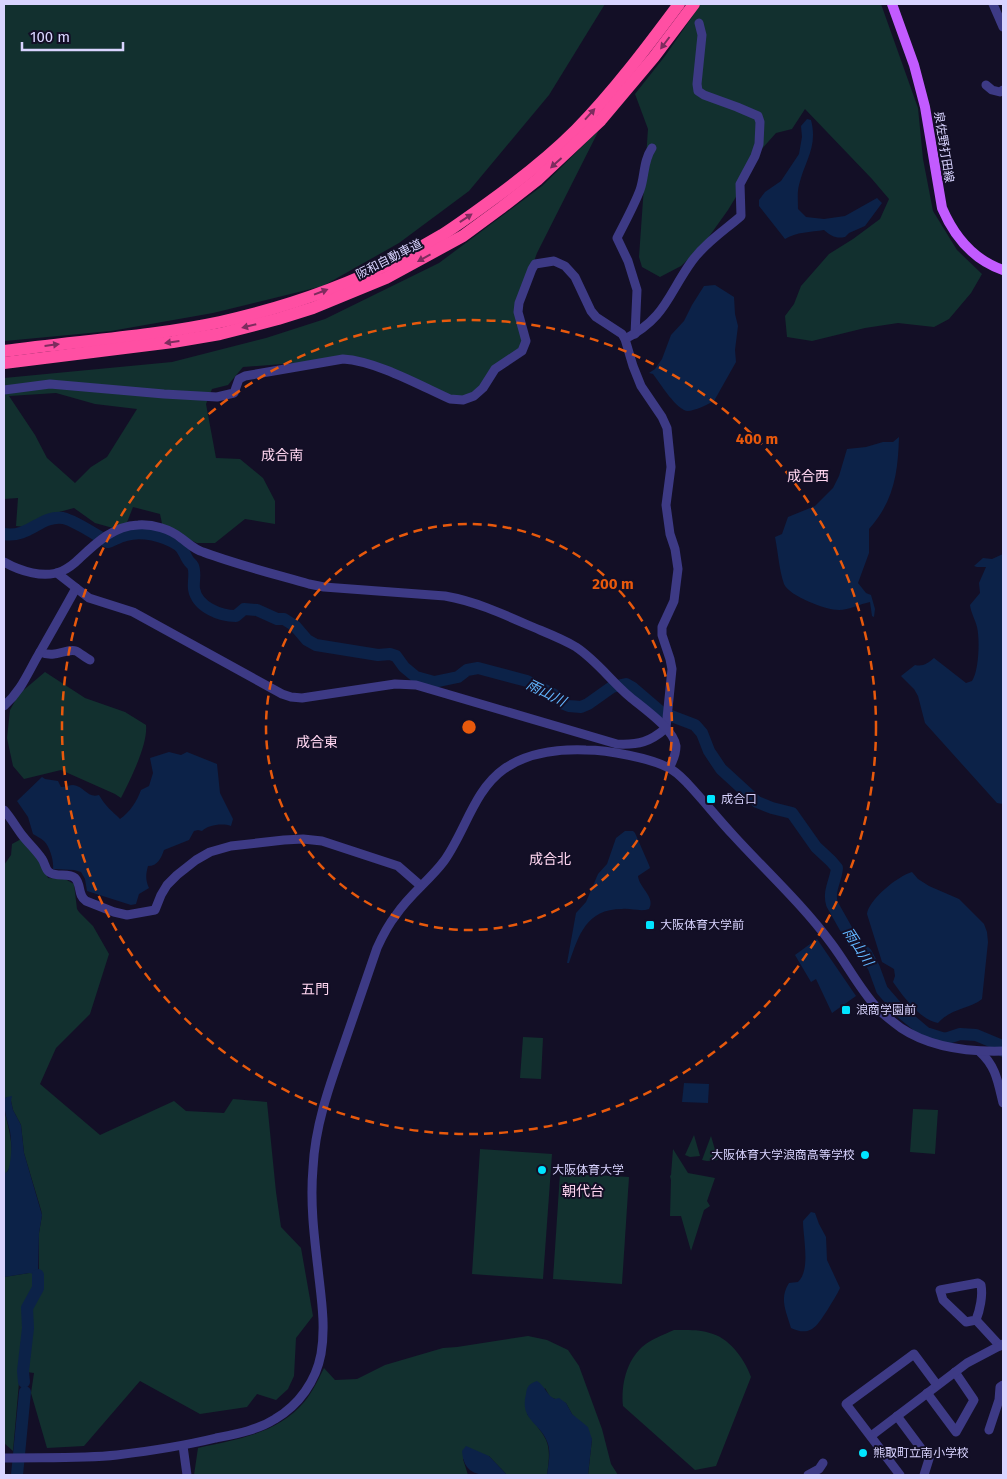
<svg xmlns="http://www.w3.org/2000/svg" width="1007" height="1479" font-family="'Fira Sans','Noto Sans JP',sans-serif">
<rect width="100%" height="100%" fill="#130f26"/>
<g fill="#12302f" fill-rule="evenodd">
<path d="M4,4H605L549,95L469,191L399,243L323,286L213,313L111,331L5,341L4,340Z"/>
<path d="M701,4H881L918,108L923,159L933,211L957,250L982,274L971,293L949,319L934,327L898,323L865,328L812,341L787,337L785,316L794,304L801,286L829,254L853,239L880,219L889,199L872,179L805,109L792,129L776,133L760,151L751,172L728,210L703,245L681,266L660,277L642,267L639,257L648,129L635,94L665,56Z"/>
<path d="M599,130L537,253L519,303L526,341L522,351L495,369L483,388L463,400L357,360L329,362L296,363L243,367L228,385L212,389L206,404L216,458L240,459L263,478L275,501V524L245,519L215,543H197L163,528L160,514L133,507L126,525L113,528L95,523L74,508L48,515L25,527L16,526L18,498L4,499V378L172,362L266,338L325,319L439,263L542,186ZM56,393L95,404L137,409L107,457L91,467L75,483L47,458L35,435L9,396Z"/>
<path d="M45,672L85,698L125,712L146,725C148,745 130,780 121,798L115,794L61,770L24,779L13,766L7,738L10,710L19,694Z"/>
<path d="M23,838L41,860L48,878L65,879L74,884L77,909L79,912L93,926L109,954L90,1014L56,1048L40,1084L100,1135L174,1101L186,1111L224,1113L233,1099L267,1102L276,1192L281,1227L301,1248L313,1316L296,1338L294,1376L288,1389L276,1400L257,1394L247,1407L200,1414L140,1381L84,1446L47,1448L31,1393L34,1373L20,1371L13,1451L4,1443V1277L29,1273H39V1233L42,1215L41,1210L24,1153L21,1125L13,1110L11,1101L7,1097L4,1099V865L11,855L12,844Z"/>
<path d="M523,1037L543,1038L541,1079L520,1078Z"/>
<path d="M913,1109L938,1110L935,1154L910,1152Z"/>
<path d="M4,1110C8,1125 19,1162 5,1174H4Z"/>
<path d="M694,1135L700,1156L690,1157L685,1155Z"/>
<path d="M711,1136L718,1160L707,1161L702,1160Z"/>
<path d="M480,1149L552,1154L543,1279L472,1274Z"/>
<path d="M673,1149L688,1173L715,1178L707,1201L710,1206L704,1210L691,1251L681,1216H670L671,1180L670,1176L671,1175Z"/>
<path d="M560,1173L629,1177L622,1284L553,1279Z"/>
<path d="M674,1330C687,1330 701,1329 713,1334C731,1340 745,1360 751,1377L716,1466L695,1470L623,1406C621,1385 626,1362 642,1347C651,1339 663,1335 674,1330Z"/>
<path d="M528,1336L547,1340L568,1350L579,1366L602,1429L611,1464L618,1475H588L592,1439L572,1414L566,1403L550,1397L545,1388L527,1414C548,1440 552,1441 547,1475H507L489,1456L463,1459L468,1475H194L198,1448C237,1439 278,1434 305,1401C313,1391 318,1380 324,1368L335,1380L357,1379L385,1365L443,1348L457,1347Z"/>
</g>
<g fill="#0c2248">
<path d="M807,119L811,120C818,147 805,160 799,185C797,192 798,201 798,209L806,217L824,219L845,216L877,198L882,203L865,226L849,233L845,237C836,239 831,236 824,230C811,232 796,232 785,239L759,206V200L765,192L781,181L799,154L802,137L801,126Z"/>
<path d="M715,285L734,297L735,314L738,326L735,350L736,362L714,401C709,404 694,411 688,411C677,411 660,383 653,374L649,373L655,369L662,359L671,335L684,321L692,305L704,286Z"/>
<path d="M899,437C898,473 894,501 869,529V553L858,583L866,593L871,595L875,609L874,617L872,616L870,602C860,604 849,610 839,610C826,610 789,596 784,584C779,569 778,552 775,537L782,534L788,517L815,506L833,488L839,476L847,449L866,447L883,442H893Z"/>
<path d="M1003,554V804L997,803L925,723L918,696L914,689L901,676L915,665C923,667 928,663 934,658L966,683L972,681C979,671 980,639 977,627C975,619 971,613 970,605L980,593L979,583L986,567H977L974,566L983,558L992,559Z"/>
<path d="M169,752L181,755L187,752L217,764L220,793L233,819L231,826C222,823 208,825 202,831L198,830L194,831L189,840L164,850C161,858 158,866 148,866C146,874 145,879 149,888L139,894L136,904L131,905L87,891L85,879L81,872L74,870L53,869C54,861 50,847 44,841C41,838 36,836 33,834L28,817L17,801L42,777L45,779L58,781L61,787C65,787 70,785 73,785C84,786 88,799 99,795C105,806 112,811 120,819C130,812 137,801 141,790L149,786L153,773L150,758Z"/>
<path d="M625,831H633L635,833L649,865L650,868L638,876C639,888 656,897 649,909C640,912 631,908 622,909C586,909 579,935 569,963H567L576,913L586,902L598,874L607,864L616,838Z"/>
<path d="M912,872L918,879L929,886L959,899L984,924L987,932L988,942L982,999C970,1009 951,1008 938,1023C920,1020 903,996 893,982L895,976L894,969L882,962L867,914C869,899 898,876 912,872Z"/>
<path d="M817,939L856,996L832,1013L816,979L811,982L795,955Z"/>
<path d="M684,1083L709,1084L708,1103L682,1102Z"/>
<path d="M12,1096L11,1101L13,1110L21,1125L24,1153L42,1215L39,1233L38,1275L29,1273L4,1277V1174L8,1171C12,1158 12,1144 10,1131C7,1120 4,1111 4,1099L7,1097Z"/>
<path d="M811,1212L815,1213L819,1224L826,1237L827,1260L840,1288C837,1295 832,1302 828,1309C818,1324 812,1338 791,1328C786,1311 779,1299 789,1283L798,1282C811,1270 803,1237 803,1221Z"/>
<path d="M537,1381C545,1386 547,1396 555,1399L559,1398L566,1403L572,1414L588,1427L592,1439L588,1475H547C548,1466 551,1454 548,1444C542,1423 519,1421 526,1394C527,1386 529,1384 537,1381Z"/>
<path d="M466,1446L489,1456L507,1475C485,1475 464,1479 462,1451Z"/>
</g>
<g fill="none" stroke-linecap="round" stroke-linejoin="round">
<g stroke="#0c2248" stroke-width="12">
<path d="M4,534C30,538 40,515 63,518C76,521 96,535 108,542C114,540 120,536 126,535C142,530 164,536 178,545C184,549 184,554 188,560C188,561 193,565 193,566C196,573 193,582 194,589C197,607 220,616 236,616L244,609L257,610L277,619H284L295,626L307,640L316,645L378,655L390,654L396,656L404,667L416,677L434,682L458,677L467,670L478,668L527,681L553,694L564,704L569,706L581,707L588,704L612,687L626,684L633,688L661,712L695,725L702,733L709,751L721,769L757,802L772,808L792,813L816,847L831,861L837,868C836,880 828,891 832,904L854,943L866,953L874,968L882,990L902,1013L926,1033L945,1039L960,1034L976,1035L1000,1045L1003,1051"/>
<path d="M24,1382L23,1371L28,1328L27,1308L38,1288V1275"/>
<path d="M17,1475L25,1392"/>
</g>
<g stroke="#3d3a85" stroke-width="9">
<path d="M993,4L1003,27"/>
<path d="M986,85L992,90L1000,92L1003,90"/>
<path d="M635,334L637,290L628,261L617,238C625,222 634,206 640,190C645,176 643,161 652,148"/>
<path d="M625,339C666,318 668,294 692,261C705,243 725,230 741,216L740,184L755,156L759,144L760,122L758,116L737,107L704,95L698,91L697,84L702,35L699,23"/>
<path d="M4,390L50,384L164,394L217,397L234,393L239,379L245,376L343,359C376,361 419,385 450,399L463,400L474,396L483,388L495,369L522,351L526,341L518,312L519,303L532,269L535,264L554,261L565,266L575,277L591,311L596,317L622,334L625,339L633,366L641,386L662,417L667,428L671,467L666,505L670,534L675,549L678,569L674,601L662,627V635L670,659L672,669L666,728C650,742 639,745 617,744L416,685L395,684L302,698L291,697L282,694L133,612L89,598L57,573"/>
<path d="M4,562C20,571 44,579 62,571C69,568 75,563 80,558C97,542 114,526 138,525C153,524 170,529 181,538C188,543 195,550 203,552C238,565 274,574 309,584L324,587L445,596C474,601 501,613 528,625C544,632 561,638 576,647C597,661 611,681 630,697C643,708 674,729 676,746C676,754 673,761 669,768"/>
<path d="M40,652C56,659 65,648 76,651C80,653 86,658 90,660"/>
<path d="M4,706C22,690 28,672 40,652C52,631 64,610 76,588"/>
<path d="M4,810C11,818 16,827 22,835C28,843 36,850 42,859C45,863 45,869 49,872C57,878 68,872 75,878C82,885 77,895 86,901L114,912L127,915L155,910L161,895L167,885L177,875L196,860L210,852L231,846L284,840L303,839L322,841L398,866L421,886"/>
<path d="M980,1052C996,1066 998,1083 1003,1103"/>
<path d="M976,1320L966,1322L943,1300L940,1290L978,1283L981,1285C983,1295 980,1310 976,1320L1000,1346"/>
<path d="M927,1393L956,1432L974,1400L955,1372"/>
<path d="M897,1416L929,1459L924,1475"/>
<path d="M989,1430L999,1400L1000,1387L1003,1385"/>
<path d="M871,1436L967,1363L1003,1344"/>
<path d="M183,1446L187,1475"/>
<path d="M4,1458C41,1457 79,1459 117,1455C150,1451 183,1446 216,1438C236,1434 258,1430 275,1419C299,1405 316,1381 321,1354C326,1326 321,1297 318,1269C314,1235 310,1202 313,1168C315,1125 330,1084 344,1044C355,1012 366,980 377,948C382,937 388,925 396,915C409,895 430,880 444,861C465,832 474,790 504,769C528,752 559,749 586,750C608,750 650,758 669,768C677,772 682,778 688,784C704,801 718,819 734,836C766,871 802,904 831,943C847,964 860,990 878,1009C885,1016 893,1022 901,1028C931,1048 968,1052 1003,1051"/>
<path d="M808,1475L819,1469L823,1463"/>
<path d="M900,1475L846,1404L914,1354L937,1385"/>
</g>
<path stroke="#c25bff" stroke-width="10" d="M892,4L914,65L925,107L942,208C954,236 974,260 1003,270"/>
<g stroke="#ff4fa3" stroke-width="12">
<path d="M4,351C76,341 149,337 220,322C297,305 374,276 442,235C462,222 481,208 500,194C527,174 553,153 576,130C614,91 647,47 679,4"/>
<path d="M4,363L173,342L220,334L278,319L313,308L386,278L463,236L501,208L537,180L601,120L654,57L694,4"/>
</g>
</g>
<defs><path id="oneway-solid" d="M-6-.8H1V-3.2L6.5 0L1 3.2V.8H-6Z" transform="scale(1.25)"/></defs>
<g fill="#7d2c5e">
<use href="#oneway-solid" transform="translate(665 43) rotate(127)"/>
<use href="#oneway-solid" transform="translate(590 114) rotate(-48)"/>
<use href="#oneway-solid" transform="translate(556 163) rotate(138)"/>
<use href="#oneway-solid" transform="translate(466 218) rotate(-34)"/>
<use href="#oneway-solid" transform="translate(424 258) rotate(151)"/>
<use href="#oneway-solid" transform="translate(321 292) rotate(-21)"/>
<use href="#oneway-solid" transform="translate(249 326) rotate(166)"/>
<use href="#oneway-solid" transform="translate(172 342) rotate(172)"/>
<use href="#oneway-solid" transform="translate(52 345) rotate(-7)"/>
</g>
<g fill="none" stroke="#e8590c" stroke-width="2.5" stroke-dasharray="9 6">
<circle cx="469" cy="727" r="203"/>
<circle cx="469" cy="727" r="407"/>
</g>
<g fill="#00e5ff" stroke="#130f26" stroke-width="2">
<rect x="706" y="794" width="10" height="10" rx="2.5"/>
<rect x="645" y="920" width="10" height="10" rx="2.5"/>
<rect x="841" y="1005" width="10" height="10" rx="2.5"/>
<circle cx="865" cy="1155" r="5"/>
<circle cx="542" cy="1170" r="5"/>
<circle cx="863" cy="1453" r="5"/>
</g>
<g text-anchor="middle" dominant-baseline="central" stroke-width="4" stroke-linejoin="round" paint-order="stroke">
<g font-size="12" fill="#d9d4ff" stroke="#130f26">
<text transform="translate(944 147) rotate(81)">泉佐野打田線</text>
<text transform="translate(389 259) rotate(-27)">阪和自動車道</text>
</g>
<g font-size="12" fill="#d9d4ff" stroke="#130f26" text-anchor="start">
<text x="721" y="799">成合口</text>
<text x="660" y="925">大阪体育大学前</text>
<text x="856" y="1010">浪商学園前</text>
<text x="855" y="1155" text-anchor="end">大阪体育大学浪商高等学校</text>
<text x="552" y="1170">大阪体育大学</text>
<text x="873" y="1453">熊取町立南小学校</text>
</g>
<g font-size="14" fill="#ffd6f0" stroke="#130f26">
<text x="282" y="455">成合南</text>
<text x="808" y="476">成合西</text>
<text x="317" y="742">成合東</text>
<text x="550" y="859">成合北</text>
<text x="315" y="989">五門</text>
<text x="583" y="1191">朝代台</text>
</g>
<g font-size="14" font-style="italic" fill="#62b6ff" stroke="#130f26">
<text transform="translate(546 693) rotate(27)">雨山川</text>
<text transform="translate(858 947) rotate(57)">雨山川</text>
</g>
</g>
<circle cx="469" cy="727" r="8" fill="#e8590c" stroke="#130f26" stroke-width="2.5"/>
<g font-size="15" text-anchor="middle" font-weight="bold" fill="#e8590c" stroke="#130f26" stroke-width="4" stroke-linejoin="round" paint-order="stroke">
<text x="757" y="444">400 m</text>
<text x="613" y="589">200 m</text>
</g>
<rect width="1007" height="1479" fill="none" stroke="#d9d4ff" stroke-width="10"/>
<path d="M22 42v8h101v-8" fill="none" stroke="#d9d4ff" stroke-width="2.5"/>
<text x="30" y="42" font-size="15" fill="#d9d4ff" stroke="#130f26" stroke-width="4" paint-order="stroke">100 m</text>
</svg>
